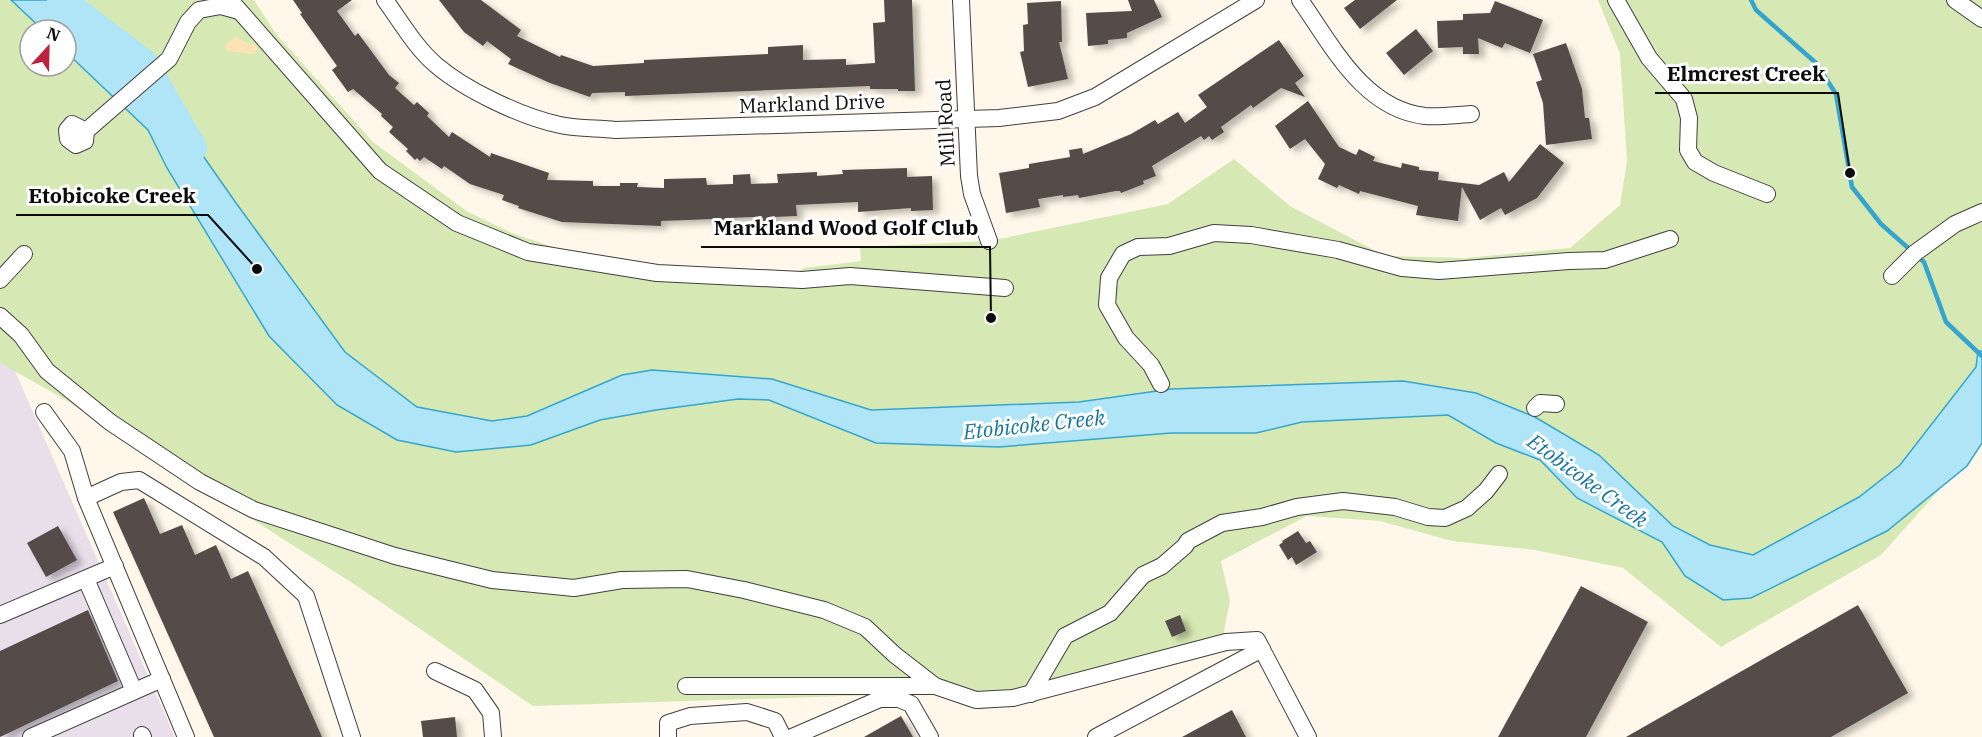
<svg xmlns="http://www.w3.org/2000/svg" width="1982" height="737" font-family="'IBM Plex Serif',serif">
<defs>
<filter id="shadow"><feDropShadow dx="6" dy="4" stdDeviation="3" flood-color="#0004"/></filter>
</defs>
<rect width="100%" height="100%" fill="#fff8ea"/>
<path fill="#e8dfeb" d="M0,363L15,371L175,737H0Z"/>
<path fill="#d6e9b4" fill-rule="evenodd" d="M0,0H254L276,34L373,142L468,212L512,233L562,250L630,264L796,273L804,268L861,261L860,247L989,241L1168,204L1234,159L1290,206L1385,256L1466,258L1570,248L1620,205L1627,161L1620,54L1598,0H1982V442L1881,555L1721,647L1623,568L1535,550L1452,541L1380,521L1307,516L1221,561L1230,600L1224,631L1226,642L1224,651L1054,696L980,710L937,693L533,706L360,588L59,396L0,363ZM30,30H66V66H30Z"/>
<path fill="#fbe3b6" d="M236,37L247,43L255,44L257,48L255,53C247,56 238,51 230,52L225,48L226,44Z"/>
<path fill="#afe5f7" stroke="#35a5ce" stroke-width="1.5" d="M11,0H65L89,17L148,77L236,203L345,352L417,407L492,421L527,416L622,375L652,370L772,379L871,410L1079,402L1171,389L1403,381L1476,393L1535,417L1599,455L1673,526L1710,545L1753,555L1859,497L1900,465L1976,367L1978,351H1982V443L1967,466L1887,531L1751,598L1723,600L1685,576L1662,542L1577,498L1540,460L1496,443L1448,415L1302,422L1256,433H1171L999,447L876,443L769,400L738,399L656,410L600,420L531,445L456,452L397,440L337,405L269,336L167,168L148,130L66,52V30H43Z"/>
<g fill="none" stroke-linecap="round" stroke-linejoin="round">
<path stroke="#35a5ce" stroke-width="4.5" d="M1751,0L1756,10L1816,63L1836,94L1852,187L1881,224L1924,262L1946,322L1982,356"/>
<path stroke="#afe5f7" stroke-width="28" d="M61,0L144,63L193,148"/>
</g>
<g fill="#544b48" filter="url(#shadow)">
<path d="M293,0H352L337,11L355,36L358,33L389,75L399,83L395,88L414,105L417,102L429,113L427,116L449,137L452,132L490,157L491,153L549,173L547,180L593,181V186H620V183H638L637,187L664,188V179L706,178L707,185L733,184V175L750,174L751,184L778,183L777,174L817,172V176L843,174L842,170L907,168V177L932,176L933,210L911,211V208L858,212V202L796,205L797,216L773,217V221H760L759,217H755L728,218V222L714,223V219L661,221V226L562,222L518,208L519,206L502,200L504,195L470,184L444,166L442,169L424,157L420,161L417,158L415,160L406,151L408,149L389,132L393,127L381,116L382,114L353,89L348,92L332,70L337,66L300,14L302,13Z"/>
<path d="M439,0H481L521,30L517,36L560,57L561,55L593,66L644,63V60L768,54V47L803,45V60L846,59V65L875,63L873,23L885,22L884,0H912L915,91H898V89H870V86L625,96V92L592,93L590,97L550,83L508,64L511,59L487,41L483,46L464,32Z"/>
<path d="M1128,0H1154L1162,17L1127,33V38L1108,40V44L1088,46L1086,13L1132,11Z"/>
<path d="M1355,0H1397L1360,29L1344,8Z"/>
<path d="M1061,1L1062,42H1059L1068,79L1028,87L1020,52L1024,51L1023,25L1028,24L1027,3Z"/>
<path d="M1495,1L1543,20L1530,53L1505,43L1502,48L1478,38L1479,54H1463V47L1438,48L1437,21L1463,20V14L1490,13Z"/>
<path d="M1416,29L1433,51L1404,75L1386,53Z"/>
<path d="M1279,40L1304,76L1295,83L1305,97L1281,88L1253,108L1251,105L1221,127L1224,132L1212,140L1209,136L1204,140L1201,136L1152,166L1156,176L1143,181L1144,184L1121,193L1120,191H1116L1079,198L1078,195L1063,197V195L1038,199L1040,207L1006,213L999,173L1029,168V164L1070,157L1069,150L1082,148L1083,154L1131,134L1155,120L1158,124L1178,112L1185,123L1207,107L1198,95Z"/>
<path d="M1566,43L1582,89L1585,118H1589L1592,139L1546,145L1543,103L1536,82L1542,80L1533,54Z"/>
<path d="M1308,101L1339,147L1356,155L1359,149L1375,157L1373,161L1401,168L1402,163L1419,167V170L1439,172L1438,180L1479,185L1504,172L1509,182L1540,144L1564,163L1537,198L1505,215L1501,208L1480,220L1462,187L1458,221L1416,215L1418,206L1360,191L1359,194L1339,185L1337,188L1318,179L1325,164L1305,139L1290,149L1275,126Z"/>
<path d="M144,498L160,534L182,525L195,555L216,545L231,579L248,571L322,737H214L113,512Z"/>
<path d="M58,526L77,560L46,577L27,543Z"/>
<path d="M1298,531L1306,543L1310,541L1317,552L1296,565L1292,557L1288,560L1279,545L1283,542L1282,541Z"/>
<path d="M1581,586L1648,622L1586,737H1498Z"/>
<path d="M1858,605L1908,693L1831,737H1626Z"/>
<path d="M88,610L118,681L0,737V651Z"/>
<path d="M1180,615L1186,631L1172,637L1165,621Z"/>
<path d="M1232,710L1246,737H1182Z"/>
<path d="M901,716L913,737H864Z"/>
<path d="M455,717L457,737H423L421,721Z"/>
</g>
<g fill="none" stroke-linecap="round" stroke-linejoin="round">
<g stroke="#3f3f3f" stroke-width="18">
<g id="minor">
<path d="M230,0L380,171L457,223L528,252L657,273L802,280L850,276L1005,288"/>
<path d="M385,0C401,22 415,47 436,65C465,90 522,117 560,125C578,129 597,128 615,130L999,118L1058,111L1095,97L1256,0"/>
<path d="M961,0L969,176L972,194L989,241"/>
<path d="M1300,0C1332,45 1363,109 1425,116C1440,117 1455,115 1471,114"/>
<path d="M1616,0L1649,58L1684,99L1689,118L1688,150L1695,162L1714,173L1767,194"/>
<path d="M1955,0L1982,19"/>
<path d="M86,131L85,141L76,145L68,139L67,130L72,124L86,131L169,59L188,22L199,10L221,6L239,11"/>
<path d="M1892,276L1915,253L1955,224L1982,212"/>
<path d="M0,280L24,254"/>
<path d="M0,316L21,335L47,371L110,422L200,482L254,510L395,556L492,580L574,588L622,580L687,579L744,590L824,610L865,627L895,655L935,686"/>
<path d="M1161,384L1151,365L1126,338L1107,305L1109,278L1123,254L1138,247L1169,246L1214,233L1251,235L1338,250L1402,268L1439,271L1569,261L1605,260L1670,239"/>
<path d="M1535,408L1540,403L1556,404"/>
<path d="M44,412L72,451L86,498"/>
<path d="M86,579L134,691"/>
<path d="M0,615L115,566"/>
<path d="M435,671L475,690L491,713L493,737"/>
<path d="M686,686H935L976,700L1013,698L1226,642L1257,640L1308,737"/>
<path d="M1031,694L1065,636L1110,613L1143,575L1162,566L1185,546L1188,541L1222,523L1262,517L1297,507L1343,501L1395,507L1428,517L1445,518L1467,508L1486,491L1499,474"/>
<path d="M142,735L143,737"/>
<path d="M31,737L162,679"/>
<path d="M186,737L86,498L121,482L139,480L264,557L306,596L352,737"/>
<path d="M668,737V723L690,716L747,712L775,721L783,737"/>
<path d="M792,737L880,699H899L911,704L930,737"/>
<path d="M1096,737L1262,649"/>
</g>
</g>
<use href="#minor" stroke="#fff" stroke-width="16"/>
</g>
<g text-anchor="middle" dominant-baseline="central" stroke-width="6" stroke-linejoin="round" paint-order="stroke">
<g font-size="20" fill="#0c0c0c" stroke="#fff">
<text transform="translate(812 103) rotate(-2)">Markland Drive</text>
<text transform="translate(945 123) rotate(-93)">Mill Road</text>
</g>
<g font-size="21" font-style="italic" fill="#14749e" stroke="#fff">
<text transform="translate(1034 424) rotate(-6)">Etobicoke Creek</text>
<text transform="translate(1588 480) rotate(36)">Etobicoke Creek</text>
</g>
</g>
<path fill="none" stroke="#0c0c0c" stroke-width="2" d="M1850 173L1838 93H1655M257 269L208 215H16M991 318L990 247H701"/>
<g fill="#0c0c0c" stroke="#fff" stroke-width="2">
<circle cx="1850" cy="173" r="6"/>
<circle cx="257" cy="269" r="6"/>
<circle cx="991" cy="318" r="6"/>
</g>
<g font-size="21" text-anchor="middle" font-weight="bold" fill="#0c0c0c" stroke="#fff" stroke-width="6" stroke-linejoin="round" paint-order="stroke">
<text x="1746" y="81">Elmcrest Creek</text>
<text x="112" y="203">Etobicoke Creek</text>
<text x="846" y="235">Markland Wood Golf Club</text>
</g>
<g transform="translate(48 48) rotate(22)"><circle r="28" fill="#ffffff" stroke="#9e9e9e" stroke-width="1.5"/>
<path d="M0-4.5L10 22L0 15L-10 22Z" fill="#bc233e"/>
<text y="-9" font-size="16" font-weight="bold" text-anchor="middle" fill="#0c0c0c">N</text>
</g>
</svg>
